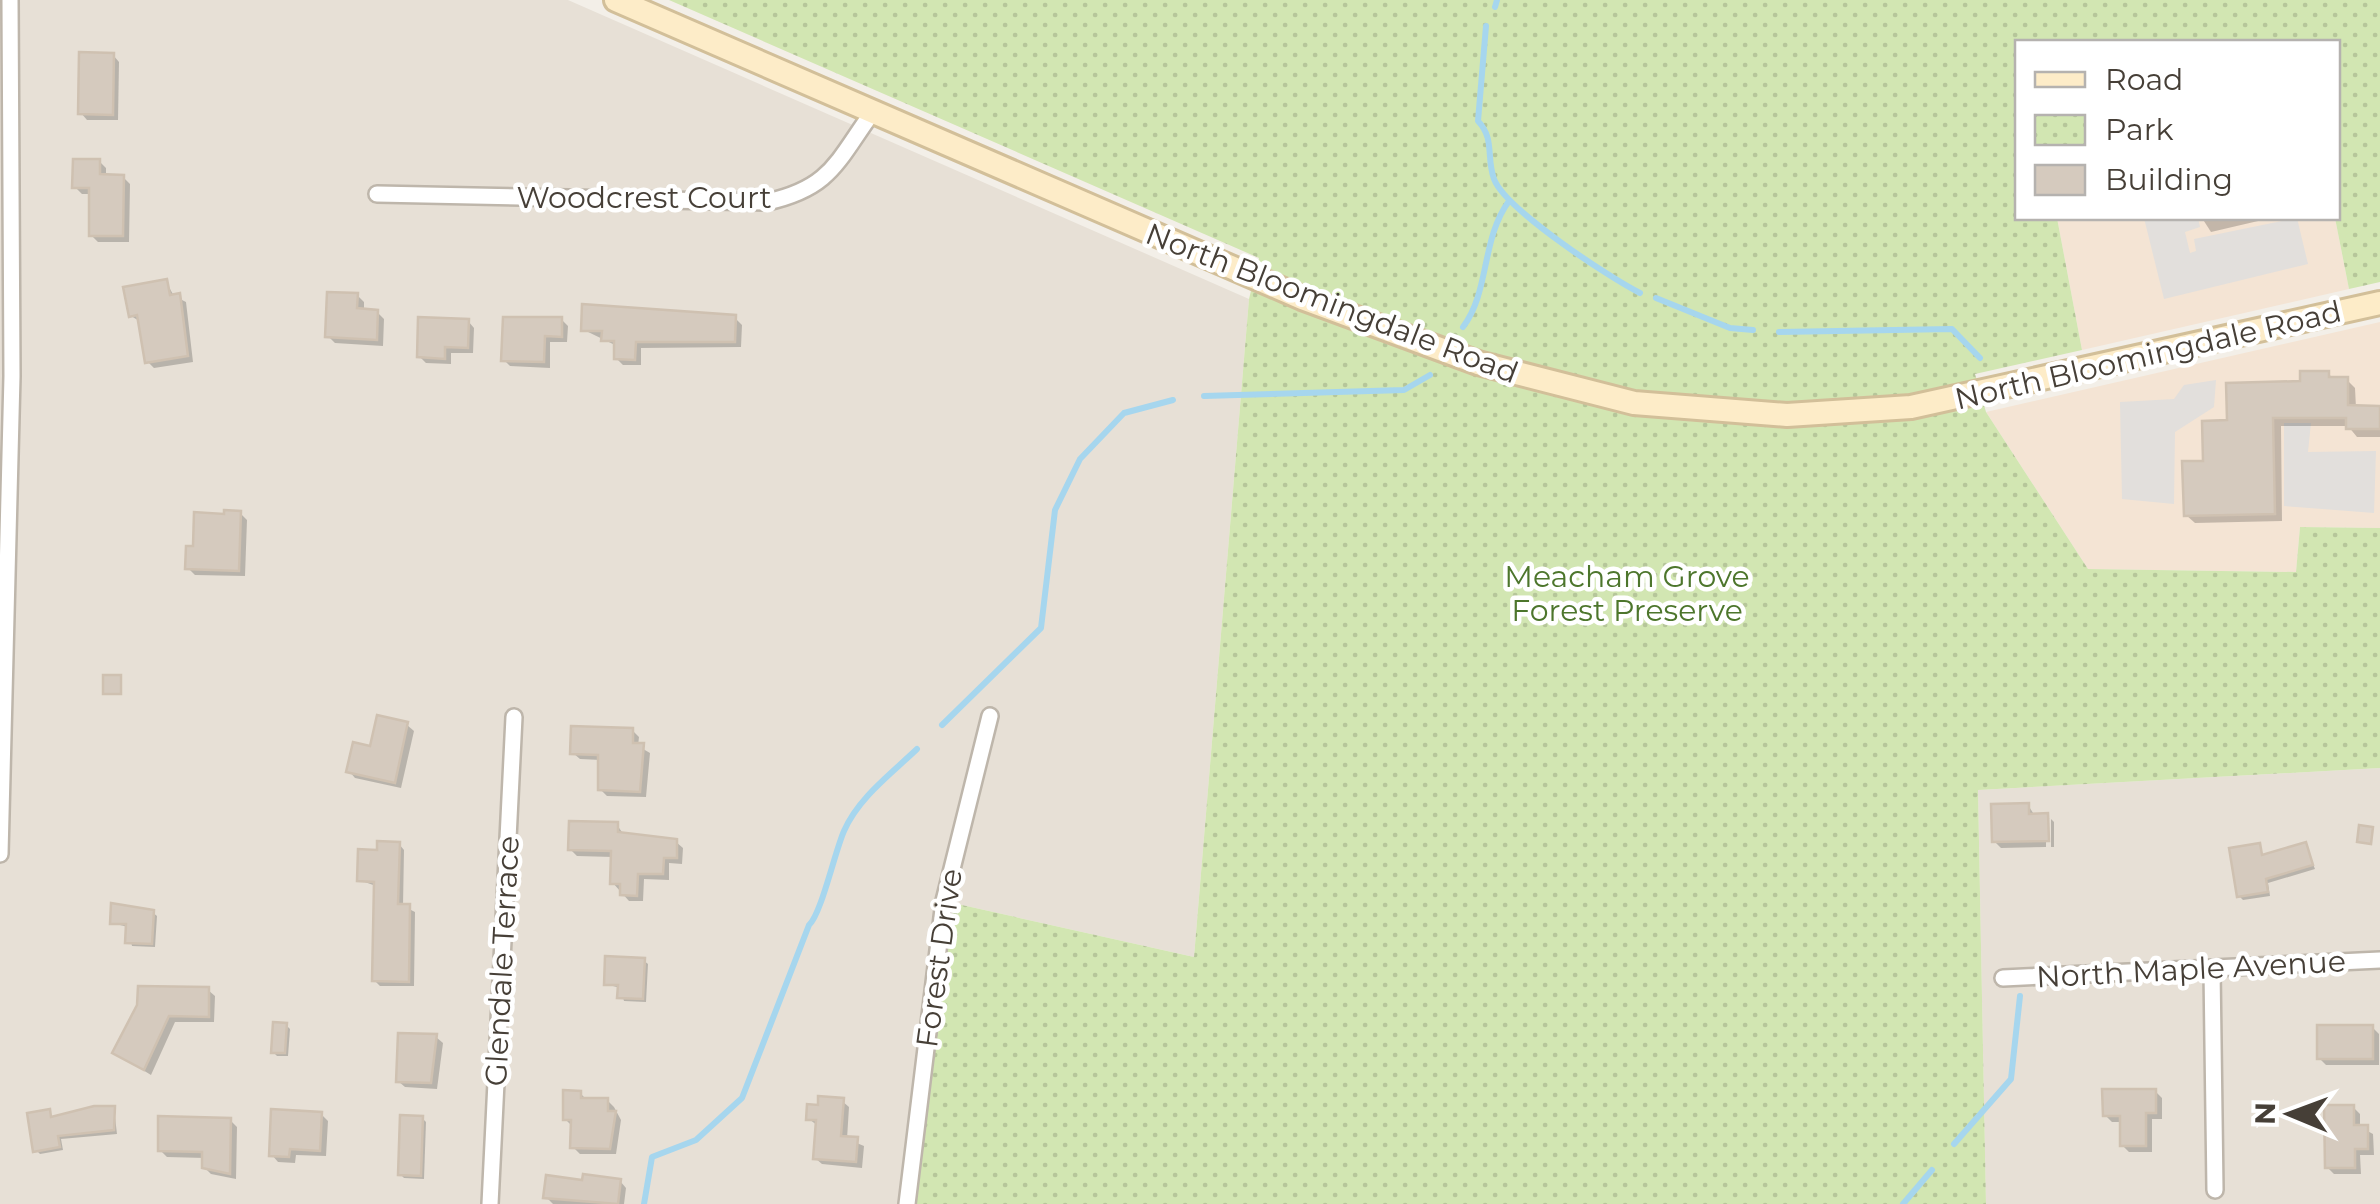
<svg xmlns="http://www.w3.org/2000/svg" width="2380" height="1204" font-family="Montserrat,sans-serif">
<defs>
<pattern id="park-dots" width="8" height="8" patternUnits="userSpaceOnUse" patternTransform="scale(2.5)"><rect width="8" height="8" fill="#d2e6b2"/><path d="M2 2h.1M6 6h.1" fill="none" stroke="#b6c69a" stroke-width="1.8" stroke-linecap="round"/></pattern>
</defs>
<rect width="100%" height="100%" fill="#f3efe8"/>
<g fill="#e7e0d6">
<path d="M0,0H568L1249,299L1194,957L935,899L899,1204H0Z"/>
<path d="M2380,768V1204H1986L1978,790Z"/>
</g>
<g fill="#f4e4d4">
<path d="M2057,218H2335L2349,289L2082,350Z"/>
<path d="M2380,322V528L2300,527L2296,572L2088,569L1986,412Z"/>
</g>
<path fill="url(#park-dots)" d="M669,0H2380V282L2349,289L2335,218L2338,42H2018V218H2057L2082,350L1975,374L1986,412L2088,569L2296,572L2300,527L2380,528V768L1978,790L1986,1204H907L944,901L1194,957L1249,299L1259,258Z"/>
<g fill="#e2dfdc">
<path d="M2144,218H2198L2200,227L2185,232L2190,253L2196,251L2194,239L2297,218L2308,264L2164,299Z"/>
<path d="M2216,380L2214,407L2175,432L2174,504L2122,499L2120,402L2174,399L2184,385Z"/>
<path d="M2284,423H2311L2308,452L2376,451L2374,513L2284,506Z"/>
</g>
<g fill="#0003">
<path d="M113,55L119,62L118,120H87L81,113Z"/>
<path d="M99,161L106,168V177H123L130,184L129,242H98L91,235L92,194H82L75,187Z"/>
<path d="M2202,218H2271L2211,232Z"/>
<path d="M166,282L174,296L186,302L193,362L154,368L148,362L141,322L131,316Z"/>
<path d="M357,295L364,302V311L377,312L384,319L383,346L335,343L328,336Z"/>
<path d="M735,318L742,325L741,347L641,348V365H623L616,358L617,346L584,330Z"/>
<path d="M561,319L568,326L567,342H550V368L510,366L504,360Z"/>
<path d="M468,321L474,328L473,353H451V364L426,363L419,356Z"/>
<path d="M2328,373L2334,380H2347L2355,388L2356,408H2380V437H2357L2348,426H2281L2282,521L2195,523L2186,515L2206,463L2230,423Z"/>
<path d="M240,513L247,520L245,576L195,575L188,568L195,549L197,515Z"/>
<path d="M407,725L414,731L401,788L355,778L349,771Z"/>
<path d="M632,730L639,737L638,746L650,753L646,797L607,796L600,789L601,760L580,759L573,753Z"/>
<path d="M2028,805L2035,816L2050,819H2046V847L2001,848L1994,841Z"/>
<path d="M2051,819L2054,822V847H2051Z"/>
<path d="M617,825L624,835L676,842L683,848L682,864L669,863V880L644,879L643,901H629L612,882L613,857L577,856L570,849Z"/>
<path d="M399,844L404,850L403,906L415,912L414,986H380L374,980L376,886L359,880L379,853Z"/>
<path d="M2305,845L2315,869L2268,883L2270,896L2243,900L2239,896L2259,846L2264,857Z"/>
<path d="M152,912L157,916L155,947L132,946L128,927L112,923Z"/>
<path d="M643,960L648,964L646,1002L624,1001L620,988L606,984Z"/>
<path d="M208,990L215,996L214,1022H175L151,1075L115,1053L140,1006Z"/>
<path d="M286,1025L290,1029L288,1056H277L273,1052Z"/>
<path d="M2372,1027L2379,1034V1065H2326L2319,1058Z"/>
<path d="M436,1037L443,1043L437,1089L405,1087L398,1081Z"/>
<path d="M2155,1091L2162,1098V1119H2152V1152H2129L2122,1145V1122H2112L2105,1115Z"/>
<path d="M580,1093L587,1100H607L614,1107L621,1120L616,1154H580L573,1147V1127L565,1119Z"/>
<path d="M842,1101L849,1107L847,1139L864,1146L862,1168L822,1164L815,1158L818,1126L809,1119L820,1108Z"/>
<path d="M2353,1107L2360,1114V1127L2373,1134L2374,1155H2360L2361,1174H2334L2327,1167Z"/>
<path d="M114,1109L117,1134L61,1139L63,1150L40,1154L36,1150L49,1112L54,1119Z"/>
<path d="M321,1114L328,1121L326,1156L296,1155L295,1163L278,1162L272,1155Z"/>
<path d="M422,1118L426,1122L424,1179L404,1178L400,1174Z"/>
<path d="M230,1120L237,1127L236,1179L211,1174L204,1167L205,1158L167,1157L160,1150Z"/>
<path d="M548,1178L620,1181L626,1188L624,1204H553L546,1197Z"/>
</g>
<g fill="none" stroke-linecap="round" stroke-linejoin="round">
<g stroke="#a6d6ee" stroke-width="6">
<path d="M1495,7L1497,0"/>
<path d="M1486,26L1478,121C1495,139 1486,157 1494,179C1505,209 1610,278 1640,293"/>
<path d="M1656,298L1730,328L1753,330"/>
<path d="M1463,327C1490,291 1481,239 1509,201"/>
<path d="M1779,332L1952,329L1980,358"/>
<path d="M1204,396L1404,390L1430,375"/>
<path d="M942,725L1041,628L1055,510L1080,459L1124,413L1173,400"/>
<path d="M1954,1144L2011,1079L2020,996"/>
<path d="M644,1204L652,1157L696,1140L742,1098L809,925C821,915 835,851 844,831C858,798 892,773 917,749"/>
<path d="M1903,1204L1932,1170"/>
</g>
</g>
<g fill="#d5cabe" stroke="#cfc1b1" stroke-width="2.5">
<path d="M79,52L114,53L113,115L78,114Z"/>
<path d="M73,159H100V174L124,175L123,236H89V188H72Z"/>
<path d="M167,279L170,295L180,293L188,356L145,363L137,315L129,317L123,287Z"/>
<path d="M327,292L358,293L357,308L378,310L377,340L325,337Z"/>
<path d="M582,304L736,315L735,342H636L635,360L614,359V341H601L602,331H581Z"/>
<path d="M418,317L469,319L468,348L445,347V359L417,357Z"/>
<path d="M503,317H562V337L545,336L544,362L501,361Z"/>
<path d="M2300,371H2329V377H2348V405L2380,406V429H2346V418H2273L2275,514L2184,516L2182,461H2203L2202,421L2227,420L2226,383L2300,381Z"/>
<path d="M224,510L241,511L239,571L185,569L186,546H193L194,512L224,514Z"/>
<rect x="103" y="675" width="18" height="19"/>
<path d="M377,715L408,722L395,783L346,772L353,742L370,746Z"/>
<path d="M571,726L633,728V743H644L640,792L598,790V755L570,754Z"/>
<path d="M2029,803V814L2048,813L2049,841L1992,842L1991,804Z"/>
<path d="M569,821L618,822V832L677,839V858H664L663,874H638L637,896L620,895V884H610L611,851L568,850Z"/>
<path d="M2359,825L2373,827L2371,844L2357,842Z"/>
<path d="M377,841L400,842L398,904H410L409,982L372,981L374,882L357,881L358,849L377,850Z"/>
<path d="M2306,842L2313,865L2266,879L2268,892L2237,897L2229,848L2260,843L2262,855Z"/>
<path d="M111,903L154,910L152,944L125,943L126,924H110Z"/>
<path d="M605,956L645,958L643,999L617,998L618,985H604Z"/>
<path d="M138,986L209,987V1017L169,1016L144,1070L112,1053L137,1005Z"/>
<path d="M273,1022L287,1023L285,1053H271Z"/>
<rect x="2317" y="1025" width="56" height="34"/>
<path d="M398,1033L437,1034L431,1083L396,1082Z"/>
<path d="M2102,1089H2156V1113H2146V1146H2120V1116H2103Z"/>
<path d="M563,1090L581,1091V1098H608V1111H616L610,1149L570,1148L571,1120H563Z"/>
<path d="M818,1096L844,1098L841,1136L858,1137L856,1162L813,1159L816,1120H806L807,1104L818,1105Z"/>
<path d="M2324,1105H2354V1125H2368V1149H2355V1168H2325Z"/>
<path d="M94,1106H115L114,1130L58,1136L60,1147L33,1152L27,1113L50,1109L51,1117Z"/>
<path d="M271,1109L322,1112L320,1151L290,1149L289,1157L269,1156Z"/>
<path d="M400,1115L423,1116L421,1176L398,1175Z"/>
<path d="M158,1116L231,1118L230,1174L202,1168V1152L158,1151Z"/>
<path d="M583,1174L621,1179L618,1204L543,1198L546,1175L582,1180Z"/>
</g>
<g fill="none" stroke-linecap="round" stroke-linejoin="round">
<g stroke="#beb6ab" stroke-width="20">
<g id="minor">
<path d="M377,194L767,202C831,188 837,161 872,113"/>
<path d="M0,854L12,376L10,0"/>
<path d="M2212,969L2215,1190"/>
<path d="M2003,978L2380,960"/>
<path d="M490,1204L514,717"/>
<path d="M907,1204L944,901L990,716"/>
</g>
</g>
<g stroke="#d2bf99" stroke-width="28">
<path id="secondary" d="M616,0L1302,298L1478,363L1634,403L1787,415L1911,407L2380,303"/>
</g>
<use href="#minor" stroke="#fff" stroke-width="15"/>
<use href="#secondary" stroke="#fdecc8" stroke-width="22"/>
</g>
<g text-anchor="middle" dominant-baseline="central" stroke-width="9" stroke-linejoin="round" paint-order="stroke">
<g font-size="30" fill="#463f37" stroke="#fff">
<text x="644" y="197">Woodcrest Court</text>
<text transform="translate(1332 303) rotate(21)">North Bloomingdale Road</text>
<text transform="translate(2148 355) rotate(-13)">North Bloomingdale Road</text>
<text transform="translate(939 958) rotate(-82)">Forest Drive</text>
<text transform="translate(502 961) rotate(-87)">Glendale Terrace</text>
<text transform="translate(2191 969) rotate(-3)">North Maple Avenue</text>
</g>
<g font-size="30" fill="#4d762c" stroke="#fff">
<text x="1627" y="576">Meacham Grove<tspan x="1627" dy="34">Forest Preserve</tspan></text>
</g>
</g>
<rect x="2015" y="40" width="325" height="180" fill="#ffffff" stroke="#b5b2af" stroke-width="2.5"/>
<rect x="2035" y="72" width="50" height="15" fill="#fdecc8" stroke="#b5b2af" stroke-width="2.5"/>
<text x="2105" y="90" font-size="30" fill="#463f37">Road</text>
<rect x="2035" y="115" width="50" height="30" fill="url(#park-dots)" stroke="#b5b2af" stroke-width="2.5"/>
<text x="2105" y="140" font-size="30" fill="#463f37">Park</text>
<rect x="2035" y="165" width="50" height="30" fill="#d5cabe" stroke="#b5b2af" stroke-width="2.5"/>
<text x="2105" y="190" font-size="30" fill="#463f37">Building</text>
<g transform="translate(2290 1114) rotate(271)" stroke="#ffffff" stroke-width="8" paint-order="stroke">
<path d="M0-8L18 38L0 25L-18 38Z" fill="#463f37"/>
<text y="-15" font-size="28" font-weight="bold" text-anchor="middle" fill="#463f37">N</text>
</g>
</svg>
